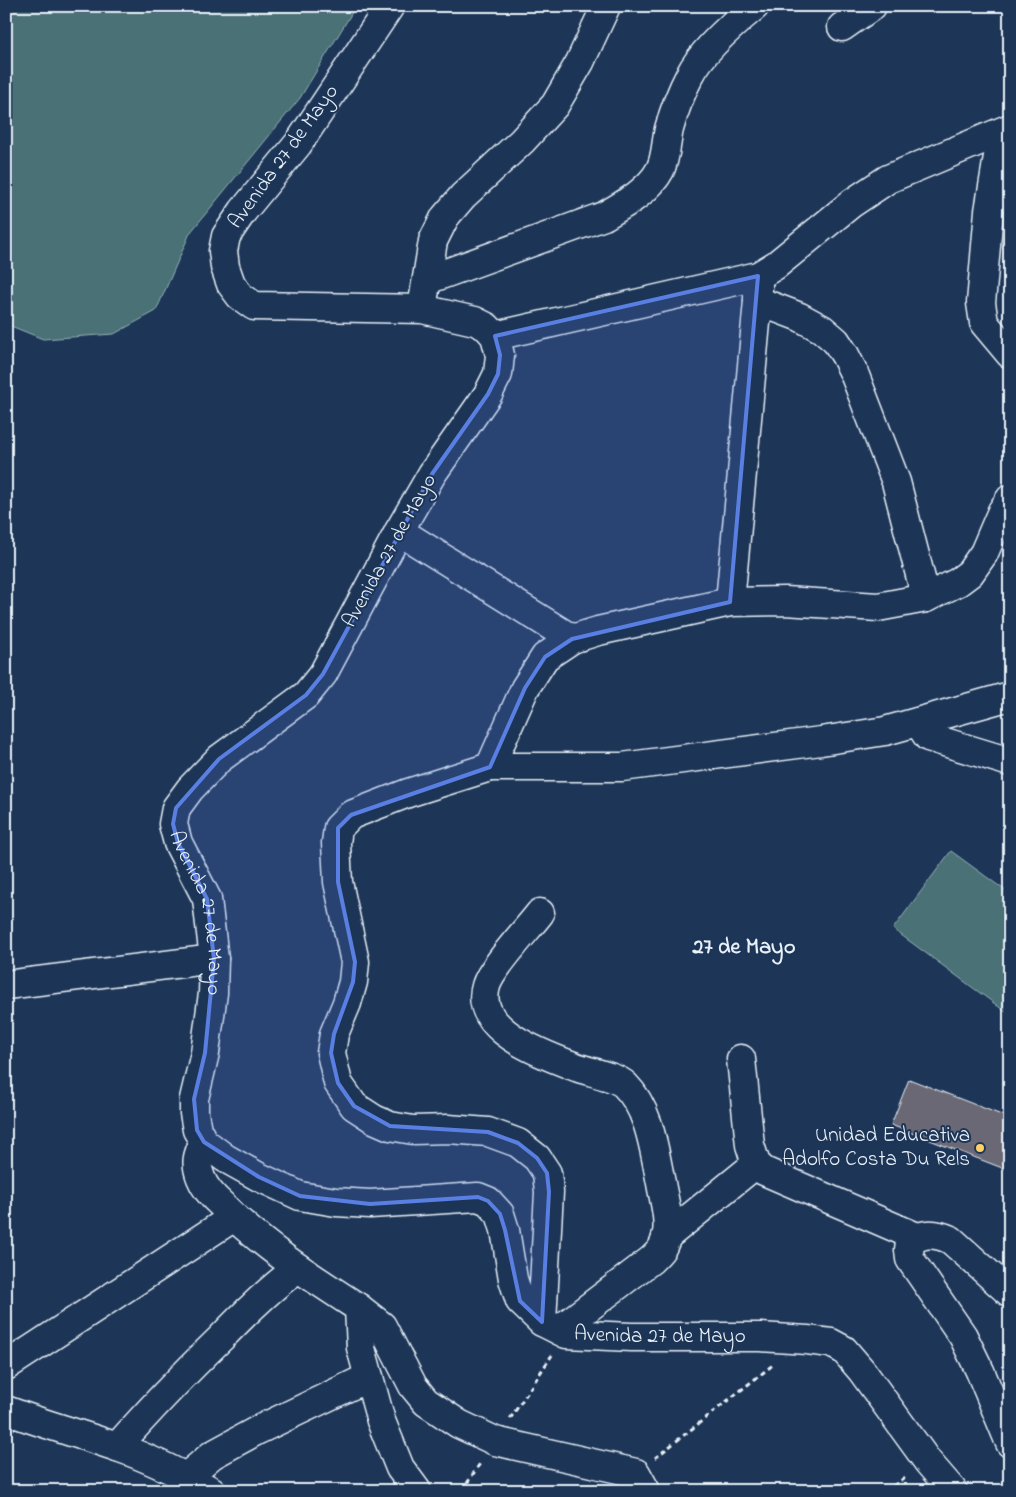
<svg xmlns="http://www.w3.org/2000/svg" width="1016" height="1497" font-family="'Indie Flower',sans-serif">
<rect width="100%" height="100%" fill="#1d3557"/>
<filter id="ink" filterUnits="userSpaceOnUse"><feTurbulence type="fractalNoise" baseFrequency=".02" numOctaves="2"/><feDisplacementMap in="SourceGraphic" scale="10" xChannelSelector="R" yChannelSelector="G"/><feConvolveMatrix kernelMatrix="1 2 1 2 8 2 1 2 1" color-interpolation-filters="sRGB"/></filter>
<g filter="url(#ink)">
<g fill="#487176" stroke="#98b1b7">
<path d="M6,6H356L300,98L190,233L156,311L114,334L43,339L6,324Z"/>
<path d="M951,851L1010,894V1015L893,929Z"/>
</g>
<path fill="#6b6875" stroke="#e8f1f8" d="M909,1079L1004,1116L1010,1101V1171L891,1125Z"/>
<g fill="none" stroke-linecap="round" stroke-linejoin="round">
<g stroke="#e8f1f8" stroke-width="31">
<g id="minor">
<path id="s1" d="M390,6L298,144L243,211L226,236L223,251L225,267L231,284L240,296L254,306L422,309L475,321L487,327L495,336L500,355L498,374L488,394L432,474L399,531L323,674L306,695L219,759L190,789L176,808L173,824L178,843L207,899L214,959L213,993L205,1053L194,1099V1113L197,1130L204,1142L225,1158L259,1177L300,1196L336,1202L370,1204L478,1197L488,1201L500,1214L505,1230L513,1279L520,1301L542,1322L566,1334L631,1337H760L807,1340L831,1343L844,1350L862,1371L928,1462L953,1491"/>
<path d="M842,27L872,6"/>
<path d="M1002,132L989,211L981,303L984,323L1010,354"/>
<path d="M427,280L604,216C623,205 649,191 660,170C666,158 666,142 669,129C674,111 681,92 690,75C702,51 734,23 755,6"/>
<path d="M424,296L433,241L445,217L463,196L522,141L555,105L580,62L606,6"/>
<path d="M758,301L800,317L822,329L836,341L845,355L854,373L896,482L926,598"/>
<path d="M495,336L758,276L776,265L852,203L888,179L1010,128"/>
<path d="M399,531L572,639"/>
<path d="M730,602L758,301V283"/>
<path d="M918,722L928,737L1010,762"/>
<path d="M490,767L525,688L545,657L572,639L598,631L730,602L785,601L878,607L926,598L958,582L970,573L984,553L1002,511L1010,499"/>
<path d="M540,913C527,930 491,968 486,986C472,1031 547,1056 579,1068C591,1072 617,1077 625,1085C650,1110 654,1150 661,1183C664,1202 673,1227 663,1246C661,1251 655,1256 651,1260L559,1330"/>
<path d="M6,985L214,959"/>
<path d="M741,1059L750,1145L756,1164L764,1171L917,1237"/>
<path d="M204,1142C197,1156 195,1163 201,1178C205,1189 213,1197 222,1205C262,1246 311,1277 359,1308L361,1348L381,1421L400,1468L417,1491"/>
<path d="M666,1237L756,1164"/>
<path d="M1010,1293L951,1240C936,1233 923,1232 910,1242L909,1250L910,1259L963,1336L980,1371L1010,1443"/>
<path d="M359,1308L382,1326L413,1386L426,1402L459,1424L495,1441L636,1473L646,1491"/>
<path d="M542,1322L549,1192L547,1173L537,1158L518,1143L488,1132L448,1129L413,1130L390,1126L374,1119L354,1106L338,1083L331,1053L334,1034L347,1003L353,982L355,962L338,882L336,843L338,828L351,815L408,793L490,767H622L821,741L885,731L1010,696"/>
<path d="M6,1366L234,1217"/>
<path d="M6,1410C43,1424 80,1434 117,1447C149,1458 181,1474 212,1491"/>
<path d="M117,1447C150,1409 185,1373 221,1338C245,1313 269,1289 298,1268"/>
<path d="M186,1477L212,1455L258,1430L369,1377"/>
</g>
</g>
<g stroke="#e8f1f8" stroke-width="3" stroke-dasharray="5 4" stroke-linecap="butt">
<path d="M510,1419L552,1355"/>
<path d="M655,1458L774,1364"/>
<path d="M462,1491L481,1462"/>
<path d="M886,1491L906,1477"/>
</g>
<use href="#minor" stroke="#1d3557" stroke-width="28"/>
</g>
</g>
<path fill="#5a7fe2" fill-opacity="0.2" stroke="#5a7fe2" stroke-width="4" stroke-linejoin="round" d="M758,276L730,602L572,639L545,657L525,688L490,767L351,815L338,828V882L355,962L353,982L334,1034L331,1053L338,1083L354,1106L390,1126L488,1132L518,1143L537,1158L547,1173L549,1192L542,1322L520,1301L505,1230L500,1214L488,1201L478,1197L370,1204L300,1196L259,1177L204,1142L197,1130L194,1099L205,1053L214,959L207,899L178,843L173,824L176,808L219,759L306,695L323,674L432,474L488,394L498,374L500,355L495,336Z"/>
<circle fill="#ffd166" stroke="#1d3557" stroke-width="2" cx="980" cy="1148" r="5"/>
<g text-anchor="middle" dominant-baseline="central" stroke-width="4" stroke-linejoin="round" paint-order="stroke">
<g font-size="21" fill="#e8f1f8" stroke="#1d3557">
<text transform="translate(284 157) rotate(-54)">Avenida 27 de Mayo</text>
<text transform="translate(390 551) rotate(-61)">Avenida 27 de Mayo</text>
<text stroke="none"><textPath href="#s1" startOffset="1309">Avenida 27 de Mayo</textPath></text>
<text stroke="none"><textPath href="#s1" startOffset="2104">Avenida 27 de Mayo</textPath></text>
</g>
<g font-size="21" fill="#e8f1f8" stroke="#1d3557" text-anchor="end">
<text x="970" y="1136">Unidad Educativa<tspan x="970" dy="24">Adolfo Costa Du Rels</tspan></text>
</g>
<g font-size="22" font-weight="bold" fill="#e8f1f8" stroke="#1d3557">
<text x="744" y="948">27 de Mayo</text>
</g>
</g>
<rect width="1016" height="1497" fill="none" stroke="#1d3557" stroke-width="25"/>
<rect x="12" y="12" width="991" height="1472" fill="none" stroke="#e8f1f8" stroke-width="2" filter="url(#ink)"/>
</svg>
